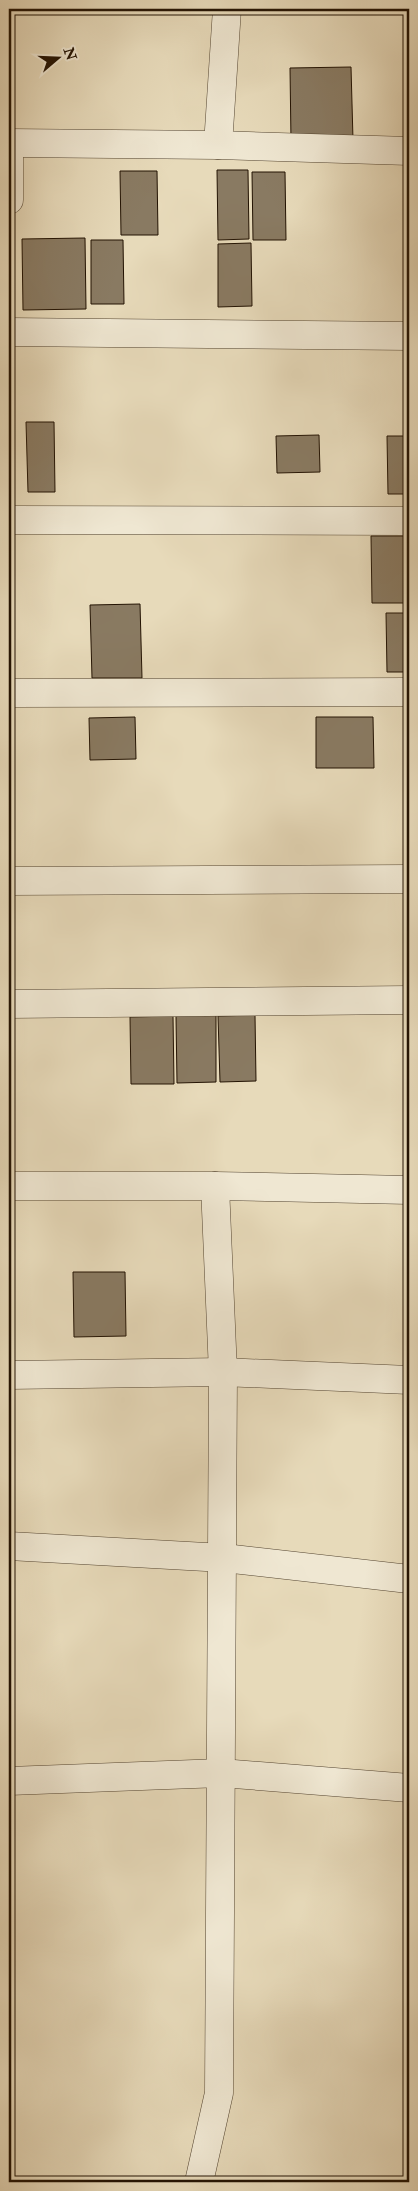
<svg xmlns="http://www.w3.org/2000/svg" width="418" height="2191" font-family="'IM FELL Double Pica',serif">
<rect width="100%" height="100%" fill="#e7daba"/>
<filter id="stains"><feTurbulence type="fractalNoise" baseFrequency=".004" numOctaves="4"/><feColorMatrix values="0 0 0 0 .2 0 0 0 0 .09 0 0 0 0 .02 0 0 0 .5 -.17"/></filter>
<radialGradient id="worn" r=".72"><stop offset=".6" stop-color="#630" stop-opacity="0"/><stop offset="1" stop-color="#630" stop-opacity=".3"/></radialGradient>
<g fill="#897a62" stroke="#231303">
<path d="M351,67L353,140L291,141L290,68Z"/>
<path d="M408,74H409V151Z"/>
<path d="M217,170H248L249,239L218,240Z"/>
<path d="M120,171H157L158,235H121Z"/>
<path d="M252,172H285L286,240H253Z"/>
<path d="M85,238L86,309L23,310L22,239Z"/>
<path d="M91,240H123L124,304H91Z"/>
<path d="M251,243L252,306L218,307V244Z"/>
<path d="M26,422H54L55,492H28Z"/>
<path d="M319,435L320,472L277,473L276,436Z"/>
<path d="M387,436H409V494H388Z"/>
<path d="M371,536H409V603H372Z"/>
<path d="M140,604L142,678H92L90,605Z"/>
<path d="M386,613H409V672H387Z"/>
<path d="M135,717L136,759L90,760L89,718Z"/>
<path d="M316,717H373L374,768H316Z"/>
<path d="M216,1015V1082L177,1083L176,1016Z"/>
<path d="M255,1015L256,1081L220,1082L218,1016Z"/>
<path d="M173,1016L174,1084H131L130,1017Z"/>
<path d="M73,1272H125L126,1336L74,1337Z"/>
</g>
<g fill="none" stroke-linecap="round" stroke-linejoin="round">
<g stroke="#544531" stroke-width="29">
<g id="minor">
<path d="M9,143L218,145L409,151"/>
<path d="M218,145L227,9"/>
<path d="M9,200V143"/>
<path d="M9,332L409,336"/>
<path d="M9,520L409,521"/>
<path d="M9,693L409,692"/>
<path d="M9,881L409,879"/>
<path d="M9,1004L409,1000"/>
<path d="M9,1186H215L409,1190"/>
<path d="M9,1375L223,1372L409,1380"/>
<path d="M9,1546L224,1558L409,1579"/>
<path d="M9,1781L221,1773L409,1788"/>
<path d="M199,2182L219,2093L223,1372L215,1186"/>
</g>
</g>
<use href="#minor" stroke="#efe7d2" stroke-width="28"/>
</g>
<rect width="418" height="2191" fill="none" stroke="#e7daba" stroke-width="30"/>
<rect x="10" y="10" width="398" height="2171" fill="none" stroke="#231303" stroke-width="2.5"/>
<rect x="15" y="15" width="388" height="2161" fill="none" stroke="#231303"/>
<g transform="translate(58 58) rotate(71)" stroke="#efe7d2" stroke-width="4" paint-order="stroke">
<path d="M0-4L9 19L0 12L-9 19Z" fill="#231303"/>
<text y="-8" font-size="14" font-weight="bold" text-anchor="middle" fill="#231303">N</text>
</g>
<rect width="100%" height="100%" filter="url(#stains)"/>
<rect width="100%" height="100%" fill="url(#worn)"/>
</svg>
